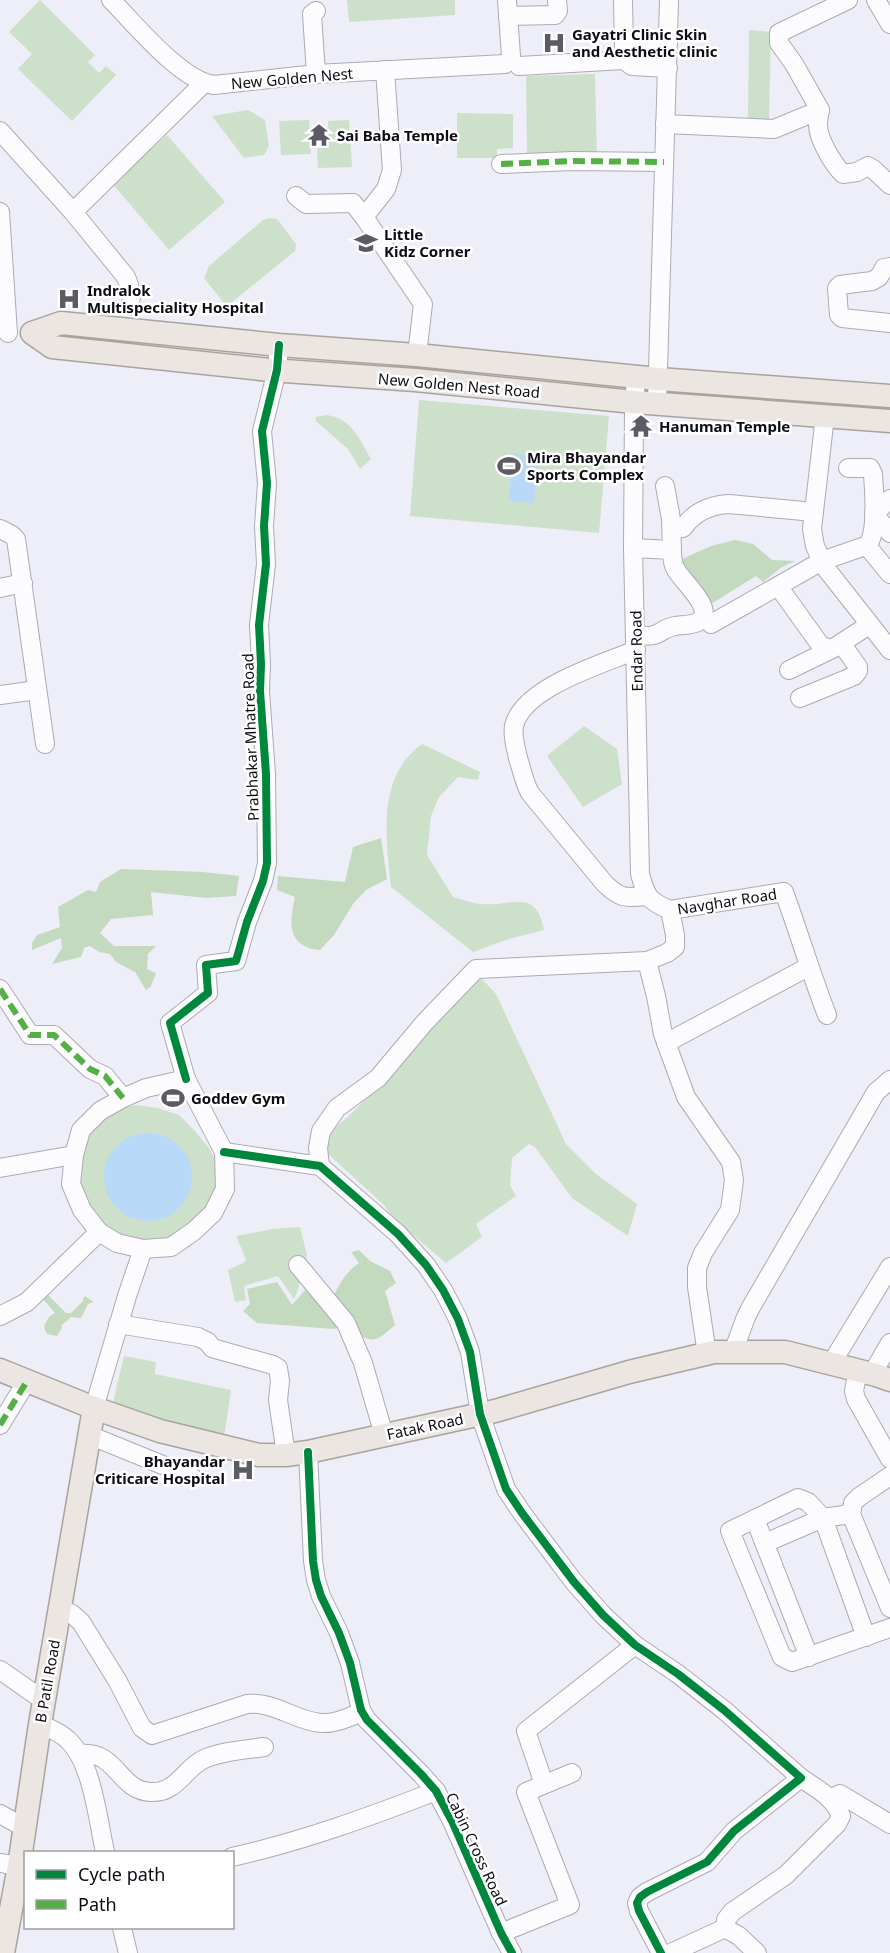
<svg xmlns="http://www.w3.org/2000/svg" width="890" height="1953" font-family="'Noto Sans',sans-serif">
<rect width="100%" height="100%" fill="#eeeef8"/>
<g fill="#cde0c9">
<path d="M40,0L95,55L88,62L99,73L106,66L116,75L72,121L18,69L32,54L9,32Z"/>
<path d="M347,0H455V15L349,22Z"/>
<path d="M749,30L771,32L769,119H748Z"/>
<path d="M595,74L597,156H527L526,76Z"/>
<path d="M248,110L265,120L269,146L264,155L244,158L212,116Z"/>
<path d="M457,113L513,114V148L497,149V158H457Z"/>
<path d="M309,120L311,154L281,155L279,121Z"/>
<path d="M349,120L352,167L318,168L317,147H329L328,121Z"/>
<path d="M167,135L225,202L169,250L112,183Z"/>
<path d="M269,218L277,219L296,244L295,251L231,303H224L204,278L209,266L263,220Z"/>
<path d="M419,400L609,416L599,533L410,516Z"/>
<path d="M326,415C352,418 359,439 371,459L360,469L348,449L316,421V417Z"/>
<path d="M584,726L617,749L622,784L583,807L547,756Z"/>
<path d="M422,744L480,772L478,780L458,777L439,797L431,816L427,855L453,897C461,899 471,903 480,904C512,907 536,887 544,930L509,939L473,952L391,887C386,838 376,777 422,744Z"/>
<path d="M479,976L496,994L566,1144L596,1174L637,1204L628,1236L572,1198L535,1147L529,1144L512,1158L510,1185L516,1196L476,1224L482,1237L446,1263L395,1220L384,1205L327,1153L329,1136L337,1126L351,1114L410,1053Z"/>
<path d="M136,1105L158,1108L179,1115L194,1130L209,1148L220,1169L217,1194L188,1233L143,1245L101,1228L77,1190L80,1144L110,1110Z"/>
<path d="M300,1227L307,1255L297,1292L294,1299L278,1276L244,1286L246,1300L235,1302L228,1270L245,1262L246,1259L236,1236L273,1229Z"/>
<path d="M124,1356L156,1362L155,1374L231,1390L224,1437L112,1407Z"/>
</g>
<g fill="#c3dabe">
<path d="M735,540L753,544L772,560L795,561L782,567L763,582L756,576L698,612L680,560L711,546Z"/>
<path d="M381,838L387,879L366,890L353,904L334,935L320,950C287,947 289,923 295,897L277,890L278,876L345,882L353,847Z"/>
<path d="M121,869L203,872L239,876L236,896L206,898L151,892L153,915L111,919L100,933L114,946H156L148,954L147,969L156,973L151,986L146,990L135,972L116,962L110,954L99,952L90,946L84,948L81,957L52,964L62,948L61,938L32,950V943L37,935L60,927L58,907L88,890L96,892L100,882Z"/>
<path d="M359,1250L370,1261L390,1271L396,1283L385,1291L395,1325C390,1329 385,1334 380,1337C360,1349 343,1313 333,1299C338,1285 346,1272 359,1263L351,1252Z"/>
<path d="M304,1281L345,1327L333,1329L257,1323L243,1311L250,1304L247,1289L277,1282L292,1305L306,1289Z"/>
<path d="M45,1292L66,1313H71L83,1301V1298L85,1296L94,1302L88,1304L81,1318L71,1317L61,1326L62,1328L57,1336L47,1334L45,1330L44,1326L49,1317L55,1313L41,1297Z"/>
</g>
<g fill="#b8d9f8">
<path d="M512,454L538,456L534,503L509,501Z"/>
<circle cx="148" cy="1177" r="44"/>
</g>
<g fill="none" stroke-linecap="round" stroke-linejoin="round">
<g stroke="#acabb4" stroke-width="20">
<g id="minor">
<path d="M111,0C135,24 180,80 214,85L316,74L505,64"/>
<path d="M507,0L511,56"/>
<path d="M623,0L624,50"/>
<path d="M876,0L890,24"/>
<path d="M508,16L555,15L558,11L557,0"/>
<path d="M624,60V50L631,43H668"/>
<path d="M519,66L624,60L632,66L668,68"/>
<path d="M385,70L392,170L386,189L364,217L423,304L417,355"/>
<path d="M316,74L312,14L316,11"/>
<path d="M820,110L794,64L779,43V33L848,0"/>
<path d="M665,124L774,129L820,110C819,115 818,120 818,125C818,139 833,164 843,174L857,172L868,166L873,169L890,185"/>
<path d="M0,131L73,212L203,84"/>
<path d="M501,164L573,161L664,162"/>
<path d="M296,196L306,204L353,203L364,217"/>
<path d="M0,212L8,333"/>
<path d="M73,212L126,277L129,285L131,298"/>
<path d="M890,267L884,268L879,277L872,281L840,285L837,288L839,315L842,318L890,323"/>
<path d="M636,377L634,408L633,548L640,874C646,896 648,901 670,910"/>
<path d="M657,403L669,0"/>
<path d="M825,416L812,529L815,546L824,566L890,650"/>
<path d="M665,486L671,519L672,550"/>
<path d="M890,499L874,514L890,533"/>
<path d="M683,528C694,512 710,505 729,504L814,512"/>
<path d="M0,529L12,535L16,539L45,744"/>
<path d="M867,546L890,574"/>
<path d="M633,548L672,550C672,556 672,562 675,568C680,580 718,610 698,622C693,625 682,625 675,626C663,628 662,633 654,635C649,637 641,635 636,635"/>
<path d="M778,586L821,646L832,649L869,625"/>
<path d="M0,588L23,583"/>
<path d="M711,624L822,561L868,545C878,530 874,492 873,474L870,468H848"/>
<path d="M636,650C603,664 523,687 514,726C512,737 516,748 518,758C522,770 524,782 530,793L605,884C621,899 625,898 646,896"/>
<path d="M789,670L832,649"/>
<path d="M0,695L37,690"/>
<path d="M800,698L854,676L858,671V667L841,643"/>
<path d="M670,910L675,935V947L667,953L647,961L656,996L663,1034L686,1097L731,1162L734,1180L730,1210L703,1253L697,1268V1287L707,1354"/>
<path d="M670,910L784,892C799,933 811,974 827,1015"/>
<path d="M0,989L30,1035H54L90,1069L105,1076L123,1098"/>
<path d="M666,1043L808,967"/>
<path d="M186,1079L170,1023L208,993L206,965L236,961L247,922L263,881L267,863L266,774L260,691L261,664L259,625L266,564L264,526L267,483L262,431L277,370L279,345"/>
<path d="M186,1079L224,1152L225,1189L213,1213L194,1231L171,1247L143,1249L117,1243L99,1232L82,1210L71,1184L74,1155L81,1130L100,1111L123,1098L146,1088Z"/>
<path d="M224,1152L320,1166L398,1234L426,1265L443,1290L458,1319L470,1352L480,1414L506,1489L522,1513L574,1582L603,1615L635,1645L678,1674L724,1710L801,1778L734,1831L707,1862L647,1892L640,1897L637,1903L639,1911L661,1953"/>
<path d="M320,1166L318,1148L321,1131L337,1108L378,1078L425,1022L476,969L647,961"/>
<path d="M0,1168L74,1155"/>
<path d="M298,1265L346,1323L363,1363L384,1435"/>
<path d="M0,1316L27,1302L99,1232"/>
<path d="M118,1324L198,1337L208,1342L212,1348L273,1365L278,1368L280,1381L278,1400L286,1455"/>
<path d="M733,1352L746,1317L751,1307L876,1092L890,1080"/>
<path d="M831,1364L890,1267"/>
<path d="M858,1370L854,1391L856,1399L890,1459"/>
<path d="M872,1374L890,1343"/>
<path d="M94,1408L127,1296L143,1249"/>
<path d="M0,1425L27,1381"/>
<path d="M89,1435L192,1477"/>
<path d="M308,1452L313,1561L316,1580L321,1596L339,1633L350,1663L361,1710L367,1720L421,1774L436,1791L452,1821L501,1933L512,1953"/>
<path d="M890,1476L859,1497L853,1503L851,1514L890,1608"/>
<path d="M851,1514L823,1518L808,1502L798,1498L730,1531L782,1657L792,1662L890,1628"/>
<path d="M755,1519L809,1657"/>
<path d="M765,1543L823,1518L866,1637"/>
<path d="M59,1608L72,1614L81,1622L117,1680L142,1728L152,1735L247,1704C274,1701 295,1721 321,1723C335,1724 349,1717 362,1712"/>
<path d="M0,1670L43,1700"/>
<path d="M40,1724C49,1728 60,1732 68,1740C92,1762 98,1820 105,1852"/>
<path d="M80,1754C117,1750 118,1790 150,1792C177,1794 184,1768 204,1759C222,1751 244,1750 264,1747"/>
<path d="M544,1784L526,1731L635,1645"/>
<path d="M830,1799L840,1794L890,1824"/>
<path d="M0,1814L25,1828"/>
<path d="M232,1857C303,1841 369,1817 436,1791"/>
<path d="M0,1863L19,1866"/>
<path d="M122,1928L128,1953"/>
<path d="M725,1928L726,1920L732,1912L786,1875L837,1824L841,1816C834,1797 817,1789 801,1778"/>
<path d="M501,1933L570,1905L526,1792L572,1773"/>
<path d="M671,1953L725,1928L739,1936L757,1953"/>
</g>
</g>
<g stroke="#aaa29d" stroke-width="25">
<g id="major">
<path d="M890,396L658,379L417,355L279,345L61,323L32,333L52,347L270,370L415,380L634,402L890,421"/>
<path d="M0,1370L94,1408L160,1431L259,1455H286L308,1452L495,1411L629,1372L714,1352H785L876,1375L890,1380"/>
<path d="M3,1953L19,1866L40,1724L94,1408"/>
</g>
</g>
<use href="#minor" stroke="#fcfcfe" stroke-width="18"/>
<use href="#major" stroke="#ebe6e2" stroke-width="22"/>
<g stroke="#54b044" stroke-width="6" stroke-dasharray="12 6" stroke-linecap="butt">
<path d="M501,164L573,161L664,162"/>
<path d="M0,989L30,1035H54L90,1069L105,1076L123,1098"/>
<path d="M0,1425L27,1381"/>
</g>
<g stroke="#fff" stroke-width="11">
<g id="cycleway">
<path d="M186,1079L170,1023L208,993L206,965L236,961L247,922L263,881L267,863L266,774L260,691L261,664L259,625L266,564L264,526L267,483L262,431L277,370L279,345"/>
<path d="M224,1152L320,1166L398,1234L426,1265L443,1290L458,1319L470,1352L480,1414L506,1489L522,1513L574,1582L603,1615L635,1645L678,1674L724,1710L801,1778L734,1831L707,1862L647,1892L640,1897L637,1903L639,1911L661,1953"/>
<path d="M308,1452L313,1561L316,1580L321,1596L339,1633L350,1663L361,1710L367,1720L421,1774L436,1791L452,1821L501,1933L512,1953"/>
</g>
</g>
<use href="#cycleway" stroke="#00873e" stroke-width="8"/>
</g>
<defs>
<g id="hospital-bare" transform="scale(1.8)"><path d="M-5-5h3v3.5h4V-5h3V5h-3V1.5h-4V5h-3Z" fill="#5c5b64" stroke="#fff" stroke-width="2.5" paint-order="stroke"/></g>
<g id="temple-bare" transform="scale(1.8)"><path d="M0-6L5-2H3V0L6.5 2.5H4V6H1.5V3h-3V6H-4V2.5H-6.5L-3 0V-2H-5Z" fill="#5c5b64" stroke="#fff" stroke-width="2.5" paint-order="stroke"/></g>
<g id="school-bare" transform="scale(1.8)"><path d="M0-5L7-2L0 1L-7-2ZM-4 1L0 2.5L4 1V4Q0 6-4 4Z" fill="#5c5b64" stroke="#fff" stroke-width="2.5" paint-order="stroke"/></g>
<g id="stadium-bare" transform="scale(1.8)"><path d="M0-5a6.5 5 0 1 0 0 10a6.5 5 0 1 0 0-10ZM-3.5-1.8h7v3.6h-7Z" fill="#5c5b64" stroke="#fff" stroke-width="2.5" paint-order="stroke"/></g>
</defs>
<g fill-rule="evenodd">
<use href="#hospital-bare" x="554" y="43"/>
<use href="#temple-bare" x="319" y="135"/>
<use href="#school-bare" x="366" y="243"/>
<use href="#hospital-bare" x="69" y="299"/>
<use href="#temple-bare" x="641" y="426"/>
<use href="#stadium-bare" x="509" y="466"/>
<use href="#stadium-bare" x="173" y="1098"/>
<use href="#hospital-bare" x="243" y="1470"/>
</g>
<g text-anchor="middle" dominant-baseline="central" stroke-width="5" stroke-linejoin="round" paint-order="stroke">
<g font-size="15" font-weight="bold" fill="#0d0c14" stroke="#fff" text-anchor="start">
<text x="572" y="34">Gayatri Clinic Skin<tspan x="572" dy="17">and Aesthetic clinic</tspan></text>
<text x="337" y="135">Sai Baba Temple</text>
<text x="384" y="234">Little<tspan x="384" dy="17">Kidz Corner</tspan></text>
<text x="87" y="290">Indralok<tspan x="87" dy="17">Multispeciality Hospital</tspan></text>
<text x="659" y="426">Hanuman Temple</text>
<text x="527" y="457">Mira Bhayandar<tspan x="527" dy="17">Sports Complex</tspan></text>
<text x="191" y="1098">Goddev Gym</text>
<text x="225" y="1461" text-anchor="end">Bhayandar<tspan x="225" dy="17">Criticare Hospital</tspan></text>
</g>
<g font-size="15" fill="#0d0c14" stroke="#fff">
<text transform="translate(292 78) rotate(-5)">New Golden Nest</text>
<text transform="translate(459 385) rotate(5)">New Golden Nest Road</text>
<text transform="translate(636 651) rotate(-91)">Endar Road</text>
<text transform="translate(250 737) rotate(-92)">Prabhakar Mhatre Road</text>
<text transform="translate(727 901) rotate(-9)">Navghar Road</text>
<text transform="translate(425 1426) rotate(-12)">Fatak Road</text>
<text transform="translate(47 1681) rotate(-80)">B Patil Road</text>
<text transform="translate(477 1849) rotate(65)">Cabin Cross Road</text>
</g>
</g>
<rect x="24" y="1851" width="210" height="78" fill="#ffffff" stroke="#9e9ea1" stroke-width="1.5"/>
<rect x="36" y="1870" width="30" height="9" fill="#00873e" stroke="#9e9ea1" stroke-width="1.5"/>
<text x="78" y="1881" font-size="18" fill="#0d0c14">Cycle path</text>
<rect x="36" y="1900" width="30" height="9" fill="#54b044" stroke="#9e9ea1" stroke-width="1.5"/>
<text x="78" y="1911" font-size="18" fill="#0d0c14">Path</text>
</svg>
